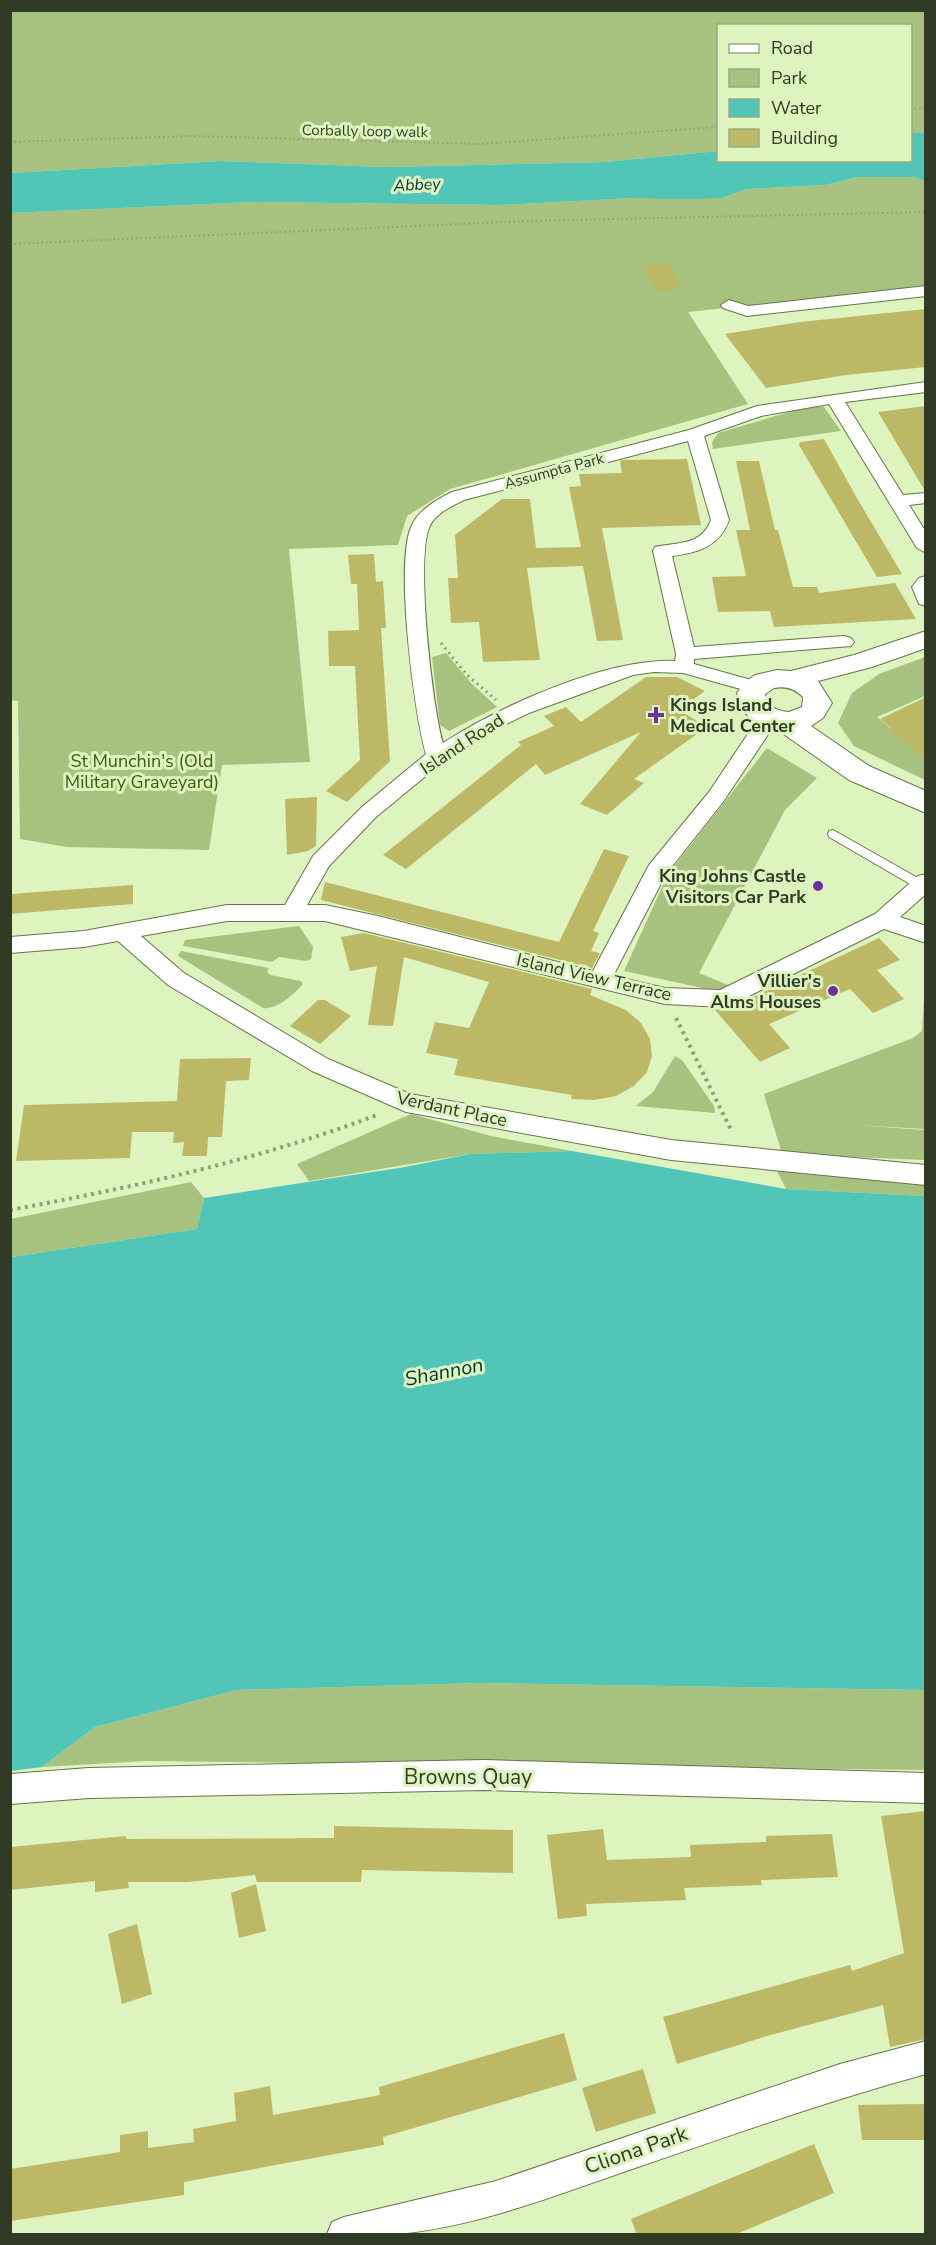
<svg xmlns="http://www.w3.org/2000/svg" width="936" height="2245" font-family="'Nunito Sans',sans-serif">
<rect width="100%" height="100%" fill="#ddf4bf"/>
<g fill="#a7c27e">
<path d="M916,10L925,12V132L911,133L910,26H718V151L605,162L387,167L221,161L11,173V11Z"/>
<path d="M857,177H913L925,181V286L688,312L748,404L450,489L407,516L398,545L289,549L310,762L222,765L209,850L67,847L20,839L18,701L11,700V213L253,202L501,205L633,198H722L747,189L826,185Z"/>
<path d="M810,406L824,407L841,431L713,449L712,442L718,433Z"/>
<path d="M446,653L471,683L497,707L449,731L440,725L432,657Z"/>
<path d="M925,657V696L877,717L925,757V780L854,746L838,723L852,693L879,674Z"/>
<path d="M767,748L817,778L785,810L699,973L728,985L716,991L624,971L668,874Z"/>
<path d="M299,926L313,947L311,959L306,961L279,957L272,962L183,946L185,940Z"/>
<path d="M181,951L269,968L267,972L270,975L301,981L303,984C294,994 277,1010 263,1008L178,956Z"/>
<path d="M925,983V1129L854,1125L925,1130V1160L782,1154L764,1094L913,1038L922,1031Z"/>
<path d="M675,1056L682,1060L714,1106L715,1113L636,1106L653,1092Z"/>
<path d="M411,1114L491,1136L572,1151L470,1154L309,1181L297,1164Z"/>
<path d="M776,1169L925,1181V1196L786,1189Z"/>
<path d="M191,1182L204,1198L197,1229L11,1257V1219Z"/>
<path d="M481,1683L925,1690V1770L145,1761L42,1767L95,1727L237,1690Z"/>
</g>
<g fill="#52c5b9">
<path d="M925,132V181L913,177H857L826,185L747,189L722,198L683,199L633,198L501,205L253,202L11,213V173L221,161L387,167L605,162L718,151V160H910L911,133Z"/>
<path d="M572,1151L786,1189L925,1196V1690L481,1683L237,1690L95,1727L42,1767L11,1771V1257L197,1229L204,1198L405,1167L470,1154Z"/>
</g>
<g fill="#bcb866">
<path d="M671,263L680,289L657,292L642,266Z"/>
<path d="M926,309V367L846,375L766,388L725,334L800,322Z"/>
<path d="M926,406V491H925L878,412Z"/>
<path d="M824,439L858,500L902,574L877,577L799,445L800,442Z"/>
<path d="M687,459L701,525L602,528L623,640L597,641L583,566L527,568L540,660L483,662L479,622L451,623L448,578H458L455,535L502,499H530L536,548L581,547L569,487L581,486L579,474L622,473L620,461L623,460Z"/>
<path d="M736,461H759L775,530H778L793,587H817L819,593L895,583L916,619L774,627L770,611L718,612L712,577L746,576L736,530H750Z"/>
<path d="M374,554L376,582L383,581L386,628H381L390,761L347,802L326,791L360,760L355,666H329L328,631L359,630L357,584H351L348,555Z"/>
<path d="M646,677H677L705,691L679,710L707,727L634,779L644,783L607,815L580,804L641,732L545,775L536,764L406,869L383,855L521,745L518,742L554,726L544,716L566,707L581,722Z"/>
<path d="M926,697V760L889,730L892,729L880,719Z"/>
<path d="M317,797L316,846L308,851L287,855L285,799Z"/>
<path d="M604,849L629,856L593,931L599,933L591,951L600,953L592,968L321,900L325,882L559,942Z"/>
<path d="M133,885V904L10,914V894Z"/>
<path d="M364,933L592,989L590,995L626,1010L641,1023L650,1039L652,1056L647,1072L634,1086L616,1096L594,1100L571,1099L572,1095L454,1075L458,1059L426,1053L435,1022L469,1028L489,982L404,957L393,1026L368,1025L377,966L350,971L341,937Z"/>
<path d="M879,938L900,960L877,970L904,999L873,1013L850,989L769,1024L790,1048L760,1062L715,1010L732,1007Z"/>
<path d="M318,1000H325L351,1016L320,1044L290,1026Z"/>
<path d="M251,1058L249,1080L226,1081L222,1137H208L207,1156H182L184,1142L173,1143L174,1132H132L130,1158L16,1161L24,1105L177,1101L180,1059Z"/>
<path d="M926,1811V2039L890,2047L883,2005L767,2036L677,2064L663,2017L850,1965L852,1971L904,1953L881,1816Z"/>
<path d="M334,1826L513,1830V1873L362,1870L361,1882H257L255,1875L188,1882H128L129,1888L95,1892V1881L10,1890V1847L126,1836V1839L334,1838Z"/>
<path d="M603,1829L607,1860L691,1857L690,1845L766,1842V1836L832,1834L838,1877L761,1880L762,1885L684,1888L686,1900L586,1904L587,1916L558,1919L547,1835Z"/>
<path d="M256,1884L266,1931L239,1938L231,1893Z"/>
<path d="M137,1924L152,1994L122,2004L108,1934Z"/>
<path d="M564,2033L577,2080L383,2137L384,2145L184,2182V2195L10,2221V2169L120,2152V2135L148,2131V2148L194,2142L193,2129L236,2121L234,2093L270,2086L273,2115L380,2095L379,2087Z"/>
<path d="M643,2069L656,2113L596,2132L582,2088Z"/>
<path d="M926,2104V2140H862L858,2105Z"/>
<path d="M814,2144L834,2193L734,2235H637L631,2219Z"/>
</g>
<g fill="none" stroke-linecap="round" stroke-linejoin="round">
<g stroke="#647647" stroke-width="2">
<path id="lane" d="M833,830L925,882V888H917L829,837L828,834L829,831Z"/>
</g>
<g stroke="#647647" stroke-width="2">
<g id="street">
<path d="M926,286V296L747,316L723,308L721,305L729,300L748,306Z"/>
<path d="M926,382V392L845,402L903,495L926,493V503L909,505L926,532V553L917,548L829,404L761,416L704,436L729,520C720,546 698,553 672,556L694,647L844,636L851,638L854,642L851,646L694,659V664L762,683L765,687L762,691L755,693L683,673L654,672L633,675L529,713L486,734L444,761L376,817L329,866L307,905H325L378,916L593,971L649,865L709,792L762,713H776L779,718L723,802L666,874L613,976L665,988L720,990L875,914L918,876L926,874V894L900,917L926,926V943L884,929L731,1005L723,1007L665,1004L325,921H227L141,936L184,973L328,1059L410,1094L671,1140L926,1165V1185L671,1160L406,1112L312,1071L168,985L118,941L84,947L10,953V937L84,931L227,905H285L313,856L362,807L426,754C414,713 395,565 411,527C418,510 436,500 452,492L689,430L757,406ZM688,441L711,520C701,546 678,542 655,547L653,551L676,654L675,661C607,658 500,706 443,743C432,705 416,562 429,528C434,514 452,506 464,500Z"/>
<path d="M926,576V606L919,604L912,587L919,578Z"/>
<path d="M484,1760L926,1773V1803L484,1790L89,1798L10,1804V1774L89,1768Z"/>
<path d="M926,2041V2074C827,2101 732,2135 635,2168C536,2202 433,2245 327,2234L332,2222L344,2217L496,2181L840,2064Z"/>
</g>
</g>
<g stroke="#647647" stroke-width="2">
<path id="secondary" d="M926,631V648L872,667L818,681L832,703L823,718L811,726L869,766L926,791V813L849,780L775,728L751,719L740,707L737,693L744,683L755,675L777,670L791,671L854,655ZM774,688C785,686 794,688 803,697L802,707L789,712C776,711 768,707 765,694Z"/>
</g>
<g stroke="#8e9f79" stroke-width="2" stroke-dasharray="1.5 3" stroke-linecap="butt">
<path d="M910,109L926,108"/>
<path d="M10,142L193,136L481,144L718,127"/>
<path d="M10,244L527,221L926,212"/>
</g>
<path stroke="#8e9f79" stroke-width="3" stroke-dasharray="2 4" stroke-linecap="butt" d="M441,643L467,675L496,700"/>
<g stroke="#8e9f79" stroke-width="4" stroke-dasharray="3 4.5" stroke-linecap="butt">
<path d="M676,1018L732,1132"/>
<path d="M10,1210C135,1187 258,1160 377,1115"/>
</g>
<use href="#lane" fill="#fff" fill-rule="evenodd"/>
<use href="#street" fill="#fff" fill-rule="evenodd"/>
<use href="#secondary" fill="#fff" fill-rule="evenodd"/>
</g>
<g fill="#702ea3" stroke="#ddf4bf" stroke-width="2">
<path d="M653 706h6v6h6v6h-6v6h-6v-6h-6v-6h6z"/>
<circle cx="818" cy="886" r="6"/>
<circle cx="833" cy="991" r="6"/>
</g>
<g text-anchor="middle" dominant-baseline="central" stroke-width="6" stroke-linejoin="round" paint-order="stroke">
<g font-size="15" fill="#313a25" stroke="#ddf4bf">
<text transform="translate(365 131) rotate(1)">Corbally loop walk</text>
<text transform="translate(554 471) rotate(-15)">Assumpta Park</text>
</g>
<g font-size="16" font-style="italic" fill="#003531" stroke="#ddf4bf">
<text transform="translate(417 185) rotate(-3)">Abbey</text>
</g>
<g font-size="18" font-weight="bold" fill="#313a25" stroke="#ddf4bf" text-anchor="end">
<text x="670" y="705" text-anchor="start">Kings Island<tspan x="670" dy="21">Medical Center</tspan></text>
<text x="806" y="876">King Johns Castle<tspan x="806" dy="21">Visitors Car Park</tspan></text>
<text x="821" y="981">Villier's<tspan x="821" dy="21">Alms Houses</tspan></text>
</g>
<g font-size="18" fill="#313a25" stroke="#ddf4bf">
<text transform="translate(462 744) rotate(-33)">Island Road</text>
<text transform="translate(594 977) rotate(13)">Island View Terrace</text>
<text transform="translate(452 1109) rotate(12)">Verdant Place</text>
</g>
<g font-size="18" fill="#435c09" stroke="#ddf4bf">
<text x="142" y="761">St Munchin's (Old<tspan x="142" dy="21">Military Graveyard)</tspan></text>
</g>
<g font-size="20" font-style="italic" fill="#003531" stroke="#ddf4bf">
<text transform="translate(444 1372) rotate(-11)">Shannon</text>
</g>
<g font-size="21" fill="#313a25" stroke="#ddf4bf">
<text x="468" y="1777">Browns Quay</text>
<text transform="translate(636 2150) rotate(-19)">Cliona Park</text>
</g>
</g>
<rect width="936" height="2245" fill="none" stroke="#313a25" stroke-width="24"/>
<rect x="717" y="24" width="195" height="138" fill="#ddf4bf" stroke="#98aa81" stroke-width="1.5"/>
<rect x="729" y="44" width="30" height="9" fill="#ffffff" stroke="#98aa81" stroke-width="1.5"/>
<text x="771" y="54" font-size="18" fill="#313a25">Road</text>
<rect x="729" y="69" width="30" height="18" fill="#a7c27e" stroke="#98aa81" stroke-width="1.5"/>
<text x="771" y="84" font-size="18" fill="#313a25">Park</text>
<rect x="729" y="99" width="30" height="18" fill="#52c5b9" stroke="#98aa81" stroke-width="1.5"/>
<text x="771" y="114" font-size="18" fill="#313a25">Water</text>
<rect x="729" y="129" width="30" height="18" fill="#bcb866" stroke="#98aa81" stroke-width="1.5"/>
<text x="771" y="144" font-size="18" fill="#313a25">Building</text>
</svg>
